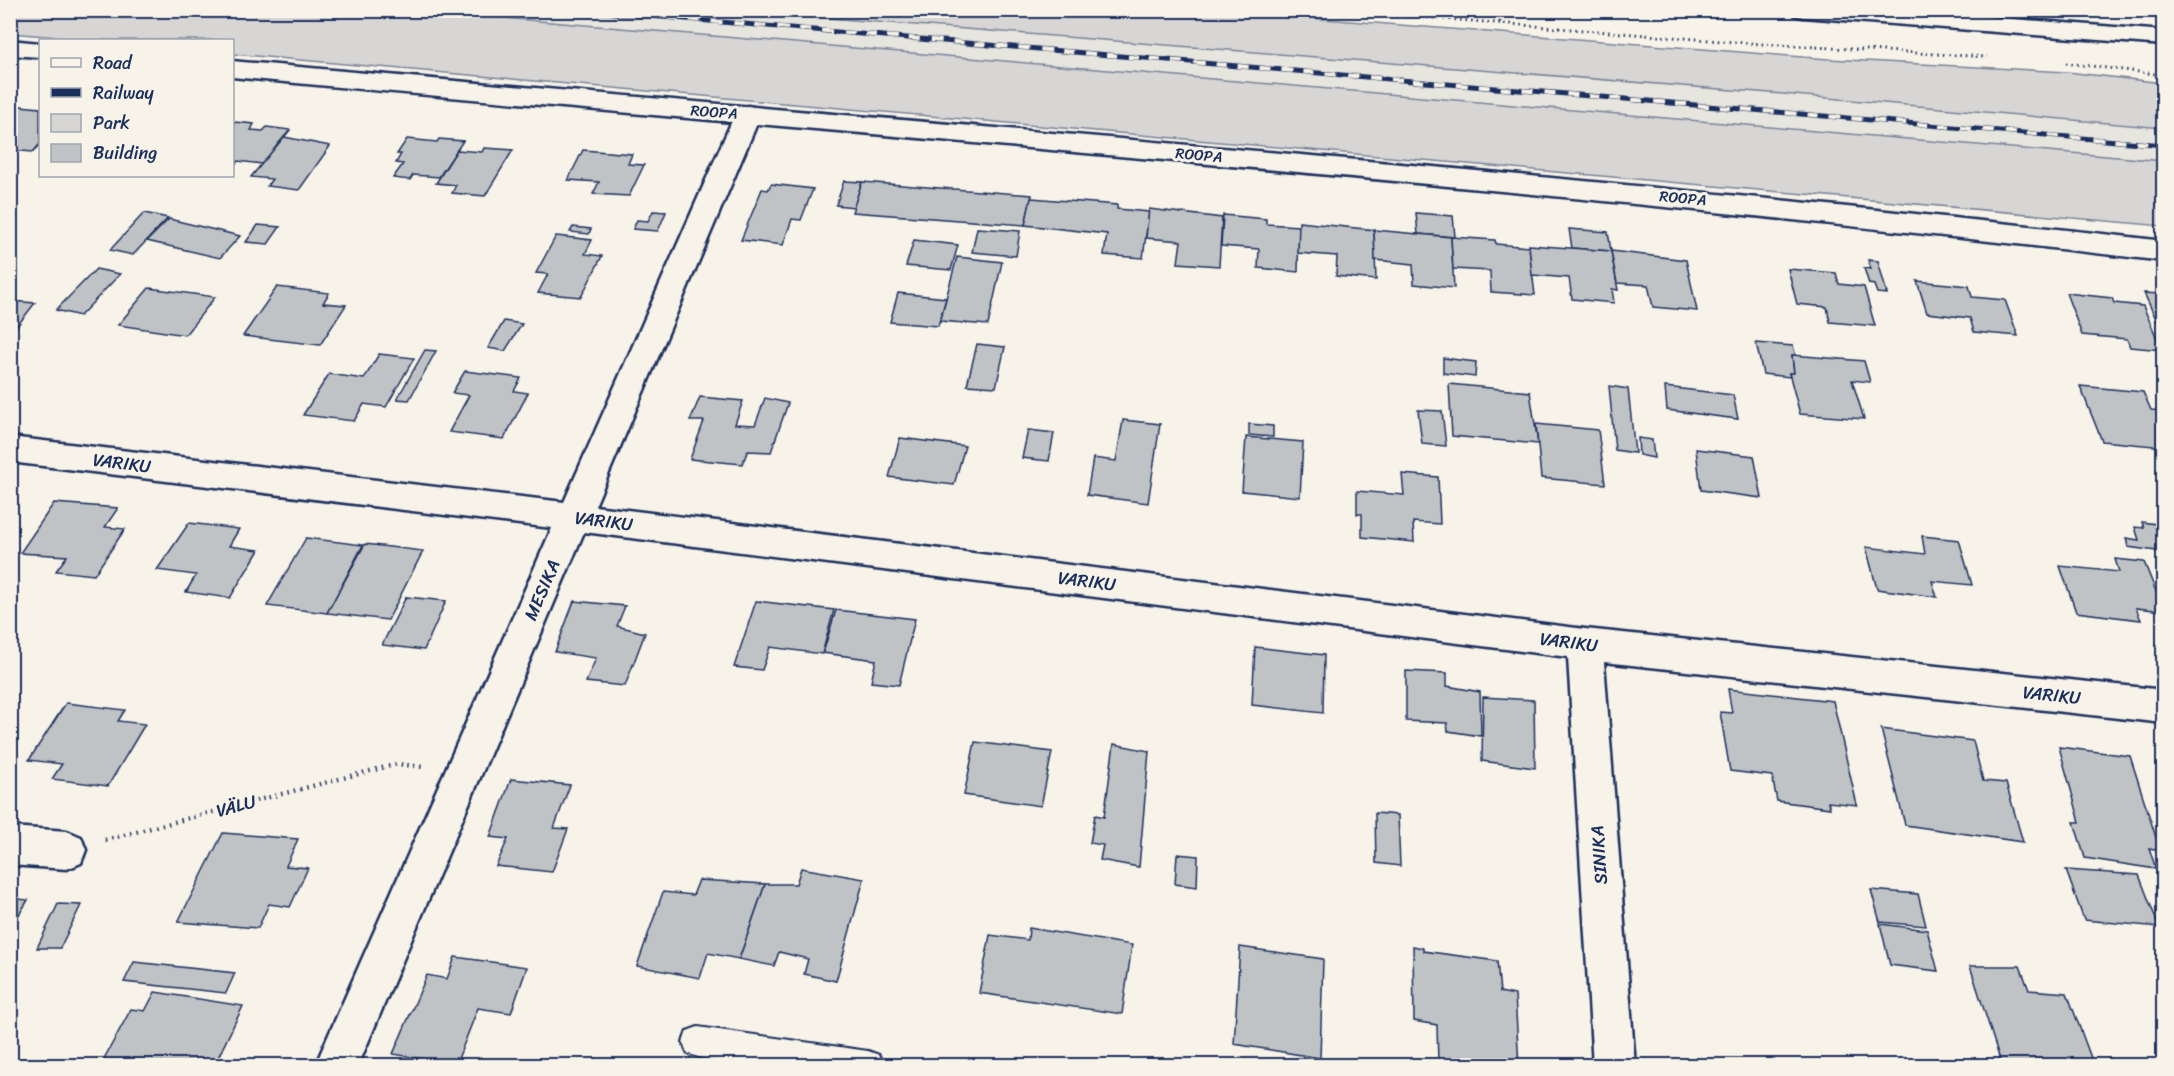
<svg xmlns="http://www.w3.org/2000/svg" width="2174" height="1076" font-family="Sriracha,sans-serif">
<rect width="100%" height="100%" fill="#f7f3e8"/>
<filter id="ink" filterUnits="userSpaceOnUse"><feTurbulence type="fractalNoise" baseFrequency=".0167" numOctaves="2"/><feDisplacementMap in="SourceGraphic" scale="12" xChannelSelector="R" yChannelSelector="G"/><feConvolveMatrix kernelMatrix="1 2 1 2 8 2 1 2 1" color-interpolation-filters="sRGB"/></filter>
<g filter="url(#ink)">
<path fill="#e6e5de" d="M424,11H738L1783,94L2163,128V161Z"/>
<g fill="#d7d6d4" stroke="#798299" stroke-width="1.5">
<path d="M10,11H424L2163,161V226L233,54L232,40H93L11,33Z"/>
<path d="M738,11H1223L1828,59L2067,72L2163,83V128L1783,94Z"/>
</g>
<g fill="#c0c3c5" stroke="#1b2f5e" stroke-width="1.5">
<path d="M20,106L40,108V144L33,152L10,150V116Z"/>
<path d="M234,122L254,124L251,130L263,131L267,127L290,130L262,164L238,161L232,168Z"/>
<path d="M284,137L330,146L299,190L267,186L272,179L251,177Z"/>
<path d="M407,139L437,142L439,139L463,141L439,177L413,175L410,180L393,178L403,164L396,163L401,154H397Z"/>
<path d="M484,148L513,150L485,196L452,193L456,185L436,183L457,150L482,152Z"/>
<path d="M583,150L632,154L628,164L644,165L629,196L593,194L599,182L568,180Z"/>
<path d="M844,181L862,182L854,207L836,205Z"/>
<path d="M862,182L1032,195L1025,225L852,212Z"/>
<path d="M771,184L813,189L801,220L792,219L783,245L741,240L762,189L768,190Z"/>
<path d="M1031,198L1117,205V209L1149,212L1143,258L1104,255L1107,234L1025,225Z"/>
<path d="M1149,209L1222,218L1219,266L1178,263L1181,241L1146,238Z"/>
<path d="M653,211L666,212L658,231L633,229L637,220L648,221Z"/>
<path d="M144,213L168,218L133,255L110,250Z"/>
<path d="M1416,213L1453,216L1455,237L1418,234Z"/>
<path d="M1223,215L1266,219V224L1299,226L1298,272L1258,268L1259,249L1221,246Z"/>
<path d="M169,219L240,236L220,258L147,241Z"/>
<path d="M1299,222L1374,230L1376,280L1336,276L1337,256L1298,253Z"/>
<path d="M258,225L280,227L268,244L246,242Z"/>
<path d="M573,227L591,229L589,234L570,232Z"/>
<path d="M977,228L1020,231L1016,256L972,252Z"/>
<path d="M1569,229L1608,232L1611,251L1572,248Z"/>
<path d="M1374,230L1451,237L1454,288L1414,284L1413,264L1375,260Z"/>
<path d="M556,236L592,240L585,254L602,256L581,297L538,293L548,274L536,273Z"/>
<path d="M1451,237L1495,240L1496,244L1529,247L1535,295L1491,292L1490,271L1453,269Z"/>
<path d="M914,240L958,245L951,270L906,266Z"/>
<path d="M1529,245L1611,251L1618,290L1612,289L1614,303L1572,299L1569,278L1532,275Z"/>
<path d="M1611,251L1686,260L1697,311L1653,307L1648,285L1617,283Z"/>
<path d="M957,257L1002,262L988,325L940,321Z"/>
<path d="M1868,260L1878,261L1887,294L1877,293L1874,285L1869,284L1864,268L1871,269Z"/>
<path d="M96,269L120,274L80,316L56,310Z"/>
<path d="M1788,269L1836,273L1839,284L1864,287L1875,326L1830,322L1827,307L1797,304Z"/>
<path d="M1917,281L1969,286L1972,297L2005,300L2018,336L1974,332L1970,318L1927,313Z"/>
<path d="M277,287L329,293L323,303L346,305L320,345L243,336Z"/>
<path d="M149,288L215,297L185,335L118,325Z"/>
<path d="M898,293L946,298L938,326L890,322Z"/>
<path d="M2066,293L2112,298L2114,303L2143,306L2162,350L2130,347L2127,339L2082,335Z"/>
<path d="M2144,293L2160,294L2164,302V321H2157Z"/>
<path d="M10,301L35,303L10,335Z"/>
<path d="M504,321L522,324L505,351L488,348Z"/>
<path d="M1756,343L1793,346L1796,356L1792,355L1794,373H1789L1790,377L1763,374Z"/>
<path d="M977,344L1005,347L996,387L967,385Z"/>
<path d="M425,350L436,351L409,400L397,399Z"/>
<path d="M379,354L414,358L386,407L364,404L354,421L303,415L329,374L364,379Z"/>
<path d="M1792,355L1864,361L1870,382L1852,380L1864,419L1800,414L1789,373H1794Z"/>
<path d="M1443,358L1476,362L1475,377L1443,373Z"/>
<path d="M465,371L521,378L514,391L528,393L504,439L449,432L469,395L452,393Z"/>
<path d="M1449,384L1530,392L1538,444L1452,436Z"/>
<path d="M1609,386L1628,389L1635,453L1615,450Z"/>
<path d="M2080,386L2143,392L2151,410L2164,411V447L2102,441Z"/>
<path d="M1665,387L1733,395L1738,419L1667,410Z"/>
<path d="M700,397L743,401L735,424L755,425L765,398L788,403L771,452L748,451L742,464L690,459L704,421H690Z"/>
<path d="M1418,410L1442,411L1446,446L1422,444Z"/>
<path d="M1123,420L1160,424L1148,503L1087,495L1093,458L1116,461Z"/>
<path d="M1249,424L1273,426V437L1249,435Z"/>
<path d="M1536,424L1598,430L1605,484L1541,478Z"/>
<path d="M1028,430L1054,433L1049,461L1022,458Z"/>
<path d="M1246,437L1303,442L1300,497L1242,491Z"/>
<path d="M900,438L965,446L954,485L889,477Z"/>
<path d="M1638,438L1652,440L1654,458L1639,455Z"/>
<path d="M1696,449L1754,456L1762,498L1701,490Z"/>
<path d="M1402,474L1438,477L1440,524L1413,522L1414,542L1362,537V514H1357V491L1404,495Z"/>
<path d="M54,503L118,508L105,527L125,529L94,575L56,571L67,556L20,553Z"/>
<path d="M2142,522L2156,524L2164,552L2128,547L2126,538L2139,540L2135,527L2144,528Z"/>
<path d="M189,523L239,529L229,546L259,550L230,598L186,592L196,575L157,570Z"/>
<path d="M1922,536L1959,540L1972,585L1932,581L1937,597L1877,589L1866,547L1925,554Z"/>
<path d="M306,538L363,545L327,613L267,606Z"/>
<path d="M365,544L423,551L388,620L327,613Z"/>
<path d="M2115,559L2144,562L2164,611L2136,608L2141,620L2076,612L2060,566L2119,572Z"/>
<path d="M406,597L446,601L424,650L382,645Z"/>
<path d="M574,601L625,606L617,626L645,633L625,686L586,682L596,658L555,652Z"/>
<path d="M756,601L834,610L822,654L770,647L762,670L734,667Z"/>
<path d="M836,610L915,619L899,685L871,682L876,660L823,653Z"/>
<path d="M1255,647L1324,655L1323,713L1252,705Z"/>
<path d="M1406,671L1447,673V686L1480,692L1481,736L1448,731L1447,723L1406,721Z"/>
<path d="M1728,689L1833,701L1857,805L1828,802L1830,808L1777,801L1772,776L1730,771L1720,712L1732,713Z"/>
<path d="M1483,697L1534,700L1535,768L1482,761Z"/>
<path d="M66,703L125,710L118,721L145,724L108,786L52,779L62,764L29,760Z"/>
<path d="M1881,729L1973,741L1983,781L2006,783L2023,842L1905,825Z"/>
<path d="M975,742L1052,752L1041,806L964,795Z"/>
<path d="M1114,744L1149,751L1139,867L1100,860L1103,845L1090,843L1095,815L1104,817Z"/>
<path d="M2059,747L2130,756L2160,850L2149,848L2156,869L2085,858L2074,822H2080Z"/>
<path d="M511,779L570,785L554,828L568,829L552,872L496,866L508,839L490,837Z"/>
<path d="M1375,813L1398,815L1400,866L1376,863Z"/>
<path d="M223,833L298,839L286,866L308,868L290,907L269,904L258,928L178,922Z"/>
<path d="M1177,854L1198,856L1197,887L1175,884Z"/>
<path d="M801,868L864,879L836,981L804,974L808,959L779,952L774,966L739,959L765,884H796Z"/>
<path d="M2066,870L2139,875L2159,927L2084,920Z"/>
<path d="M699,880L765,884L739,959L708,953L700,978L637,966L663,892L693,895Z"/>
<path d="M1871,890L1918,894L1926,926L1880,922Z"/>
<path d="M10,898L28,900L10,929Z"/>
<path d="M58,904L81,905L60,948H37Z"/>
<path d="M1880,924L1927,930L1938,971L1890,965Z"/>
<path d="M1029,928L1132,945L1122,1014L979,993L990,935L1028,940Z"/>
<path d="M1413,946L1423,948V951L1497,961L1500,992L1515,995L1519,1066H1459L1438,1063L1437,1025L1414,1021Z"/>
<path d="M1240,947L1323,959L1320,1058L1234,1044Z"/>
<path d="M455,957L527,967L511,1013L478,1008L456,1064L393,1054L427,975L447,979Z"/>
<path d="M134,962L235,973L226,993L124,982Z"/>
<path d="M1970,966H2020L2029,990L2067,993L2094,1066H2002Z"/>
<path d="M155,992L243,1006L214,1066H100L131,1009L145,1011Z"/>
</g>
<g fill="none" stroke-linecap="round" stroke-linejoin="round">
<g stroke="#1b2f5e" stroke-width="4">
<path id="lane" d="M698,1027L868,1051L879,1055L883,1066C827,1066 739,1074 687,1053L683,1042L687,1031Z"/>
</g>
<g stroke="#1b2f5e" stroke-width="5">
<g id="street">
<path d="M1792,10H1902L2164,31V45L1803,17L1795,15Z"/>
<path d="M748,106L757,108L761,114L595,506L1585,629L2164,690V723L1604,662L1635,1066H1593L1568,657L584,532L358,1066H315L552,528L10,462V437L564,502L735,114L739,108Z"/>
<path d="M10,827L67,831L81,837L86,850L81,863L67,869L10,865Z"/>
</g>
</g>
<g stroke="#1b2f5e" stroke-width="5">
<g id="secondary">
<path d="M10,40L40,43V57L10,55Z"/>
<path d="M232,61C876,120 1521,168 2164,241V261C1521,185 876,137 232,77Z"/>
</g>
</g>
<g stroke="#1b2f5e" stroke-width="3" stroke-dasharray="1.5 4" stroke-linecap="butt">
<path d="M1334,10L1746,43L1987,57"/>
<path d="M1499,10L1500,23"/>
<path d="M2066,63L2164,75"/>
</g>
<path stroke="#1b2f5e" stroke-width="4.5" stroke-dasharray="1.5 5" stroke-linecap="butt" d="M105,840L397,764L423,767"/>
<use href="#lane" fill="#f7f3e8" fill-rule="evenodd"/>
<use href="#street" fill="#f7f3e8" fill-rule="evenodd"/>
<use href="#secondary" fill="#f7f3e8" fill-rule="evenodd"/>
<g stroke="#1b2f5e" stroke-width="5">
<path id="rail" d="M580,10L2164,145"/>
</g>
<use href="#rail" stroke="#f7f3e8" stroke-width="4" stroke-dasharray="11" stroke-linecap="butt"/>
</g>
</g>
<g text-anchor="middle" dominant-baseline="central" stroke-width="6" stroke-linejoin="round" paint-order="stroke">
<g font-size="15" fill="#1b2f5e" stroke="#f7f3e8">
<text transform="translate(714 112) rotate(4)">ROOPA</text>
<text transform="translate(1199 155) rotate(5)">ROOPA</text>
<text transform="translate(1683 198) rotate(5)">ROOPA</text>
</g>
<g font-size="18" fill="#1b2f5e" stroke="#f7f3e8">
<text transform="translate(122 463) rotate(7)">VARIKU</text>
<text transform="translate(604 521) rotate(7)">VARIKU</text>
<text transform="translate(1087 581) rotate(7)">VARIKU</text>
<text transform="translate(542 590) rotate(-67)">MESIKA</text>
<text transform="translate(1569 642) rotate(7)">VARIKU</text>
<text transform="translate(2052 695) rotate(6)">VARIKU</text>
<text transform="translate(236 806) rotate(-15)">VÄLU</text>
<text transform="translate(1599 855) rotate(-94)">SINIKA</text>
</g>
</g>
<rect width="2174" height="1076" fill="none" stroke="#f7f3e8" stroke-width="36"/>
<rect x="18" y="18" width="2138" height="1040" fill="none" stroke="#1b2f5e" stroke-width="2" filter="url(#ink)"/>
<rect x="39" y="39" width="195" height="138" fill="#f7f3e8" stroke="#9fa5b1" stroke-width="1.5"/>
<rect x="51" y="58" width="30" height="9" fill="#f7f3e8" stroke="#9fa5b1" stroke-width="1.5"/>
<text x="93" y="69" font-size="18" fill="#1b2f5e">Road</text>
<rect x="51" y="88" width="30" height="9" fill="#1b2f5e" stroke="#9fa5b1" stroke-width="1.5"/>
<text x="93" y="99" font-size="18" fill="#1b2f5e">Railway</text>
<rect x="51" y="114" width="30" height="18" fill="#d7d6d4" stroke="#9fa5b1" stroke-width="1.5"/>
<text x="93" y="129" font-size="18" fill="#1b2f5e">Park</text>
<rect x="51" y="144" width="30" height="18" fill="#c0c3c5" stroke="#9fa5b1" stroke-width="1.5"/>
<text x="93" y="159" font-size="18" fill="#1b2f5e">Building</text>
</svg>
